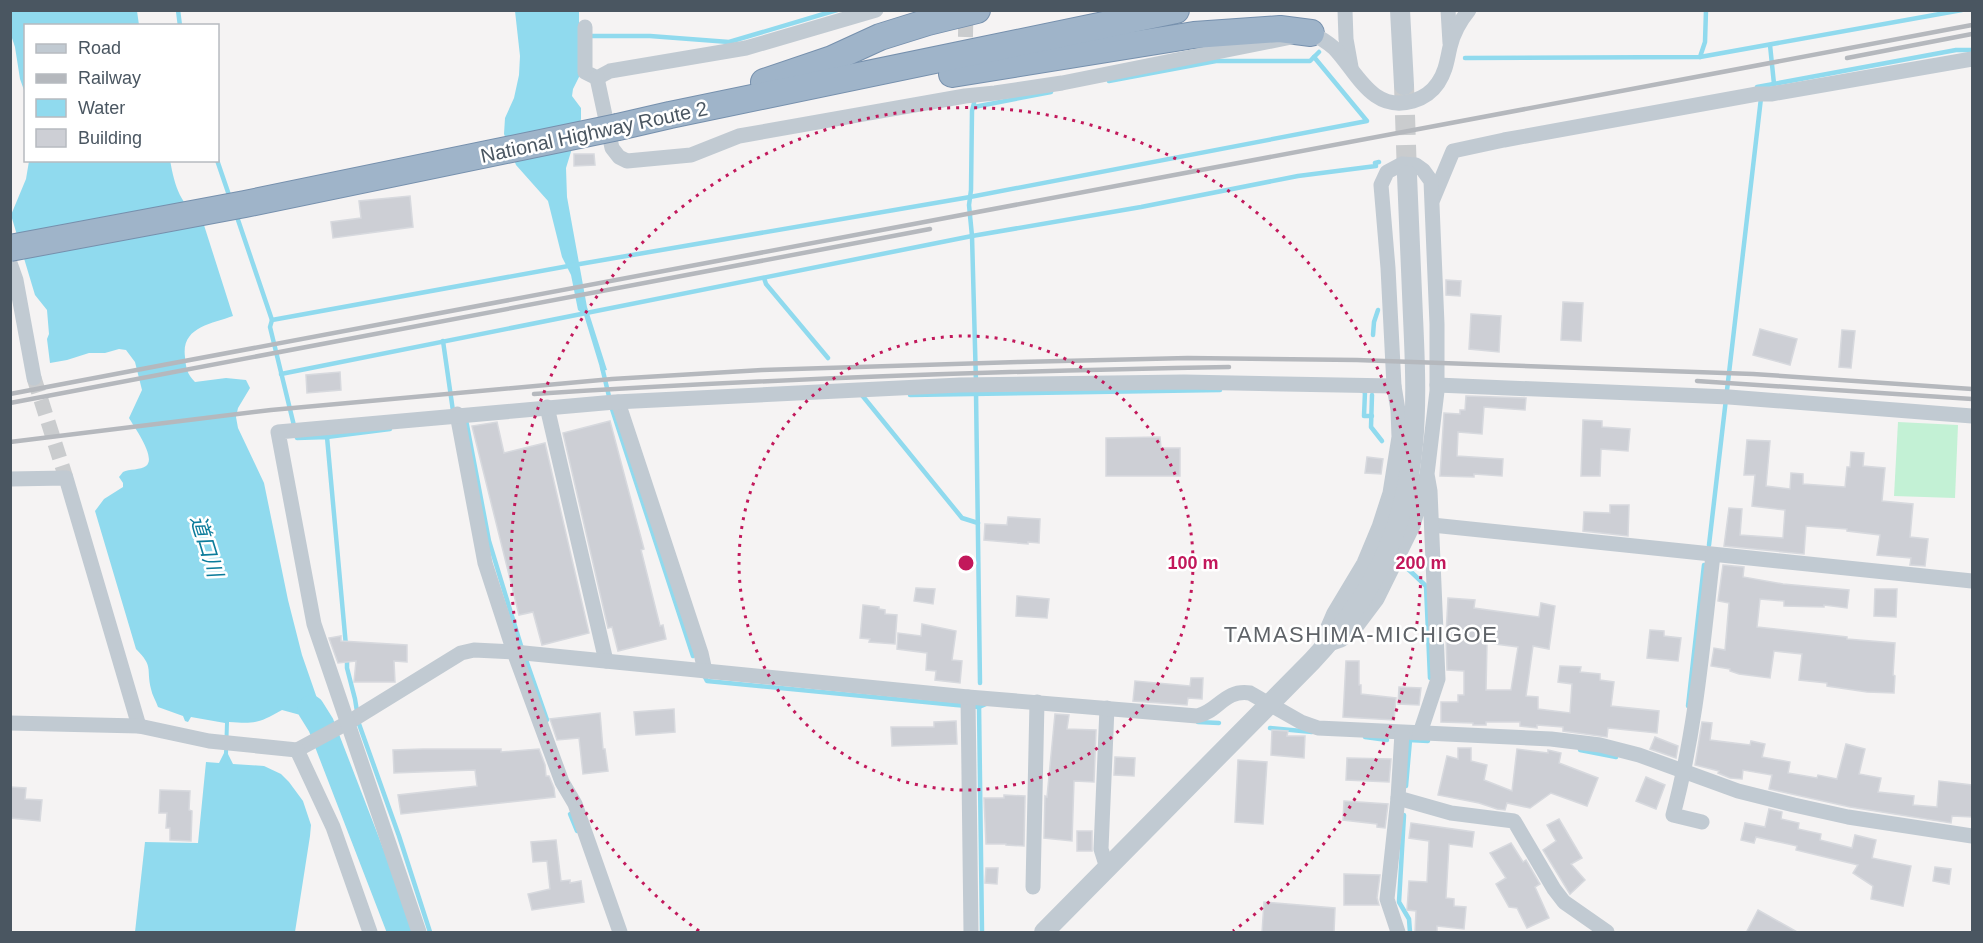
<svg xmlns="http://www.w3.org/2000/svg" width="1983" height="943" font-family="Arial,'Noto Sans JP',sans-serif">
<rect width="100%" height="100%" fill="#f5f3f3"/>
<path fill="#c3f1d5" d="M1898,422L1958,425L1955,498L1894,496Z"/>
<g fill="#90daee">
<path d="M11,10L137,11L139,25L26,26L25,93L20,79L15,47L11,35Z"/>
<path d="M515,11H579V77L573,89L572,96L581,108V119L566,168L567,197L587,307L607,370L601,371L584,315L578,310L571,275L562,257L548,201L516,165L504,134L505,118L514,98L519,75L520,56Z"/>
<path d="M170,160C175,188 180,203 203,222L233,316C211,324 181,327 185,357C186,368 187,374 195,382L226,378L246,380L250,388L238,408L236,417L238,428L264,483L288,600L302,655L319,704L329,715L332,721L315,733L304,716L282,710C259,723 255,724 229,722L228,754L233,764L264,766L281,774L289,782L303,801L311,825L310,836L295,932H135L145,842L198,843L206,762L219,763L224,753L225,723L191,717L188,722L185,721L183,716L158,707C156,701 152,695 151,689C146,668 154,667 136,649L95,511L104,499L123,487V483L119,477L123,472C129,469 141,470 146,466C157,458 134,427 129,418L142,390L135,362L126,350L119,349L105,353H89L67,360L50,363L47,339L49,334L47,310L35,295L11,215L26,179L29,161Z"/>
</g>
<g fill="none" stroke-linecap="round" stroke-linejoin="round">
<g stroke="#90daee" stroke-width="4.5">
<path d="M178,10L180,26"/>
<path d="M589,36H650L729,42L837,10"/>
<path d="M1770,45L1774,84"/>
<path d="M1700,57L1705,42L1706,10"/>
<path d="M1465,58L1700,57L1962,10"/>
<path d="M1109,81L1216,61H1310L1319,52"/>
<path d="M1757,87L1956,50H1972"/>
<path d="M974,103L972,111L971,190L969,205L972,236L976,383"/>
<path d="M974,107L1051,92"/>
<path d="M217,160L230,198"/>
<path d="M236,214L272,320L270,327L297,438L327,437L346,646"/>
<path d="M764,278L766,284L828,358"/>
<path d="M272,320L574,265L970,197L1367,121L1314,57"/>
<path d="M1373,335L1374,322L1378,310"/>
<path d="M443,341L453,411"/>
<path d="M602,367L612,409L693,656"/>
<path d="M281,374L972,236L1141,207L1298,176L1376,166L1375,163L1379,162"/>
<path d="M1360,390L1365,392L1364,416H1372"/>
<path d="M976,392L980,683"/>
<path d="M861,394L962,518L978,523"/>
<path d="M910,395L1220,390"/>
<path d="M1372,395L1371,427L1382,441"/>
<path d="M466,420L489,541L522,649"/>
<path d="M327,437L390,429"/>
<path d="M1709,545L1761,98"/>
<path d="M1408,569L1426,586L1430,678"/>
<path d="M347,657V668L355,699L359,724L399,836L430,932"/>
<path d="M525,657L547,720"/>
<path d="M705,677L707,681L956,705L979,707L986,704"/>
<path d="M979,704L982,932"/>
<path d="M1688,706L1704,565"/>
<path d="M1198,722L1219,723"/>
<path d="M1270,728L1312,732"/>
<path d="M1365,737L1387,740"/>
<path d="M1409,740L1428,741"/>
<path d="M1580,750L1616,757"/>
<path d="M1406,786L1410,740"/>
<path d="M570,814L577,831"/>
<path d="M1404,815L1399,902L1409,919L1410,932"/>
</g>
<path stroke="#90daee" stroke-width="27" d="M311,709L321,725L401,932"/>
</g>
<g fill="#cdcfd5" stroke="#d7d9de" stroke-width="1.5" fill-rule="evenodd">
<path d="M574,154H594L595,165L574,166Z"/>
<path d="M410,196L413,227L333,238L331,222L361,218L359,201Z"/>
<path d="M1446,280L1461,281L1460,296L1446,295Z"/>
<path d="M1563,302L1583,303L1581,341L1561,340Z"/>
<path d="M1471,314L1501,316L1499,352L1469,349Z"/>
<path d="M1760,329L1797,339L1790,365L1753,355Z"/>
<path d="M1842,330L1855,331L1851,368L1839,367Z"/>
<path d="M340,372L341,390L307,393L306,375Z"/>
<path d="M1466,396L1526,398L1525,410L1484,407L1482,434L1458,432L1457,456L1503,459L1502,476L1474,474V477L1440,476L1444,413L1460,414V410H1465Z"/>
<path d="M1583,420L1602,421V427L1630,429L1628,451L1601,449L1600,476H1581Z"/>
<path d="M610,421L644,549L641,550L660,626L663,625L666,639L618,651L612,627L608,628L563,433Z"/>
<path d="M497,422L504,453L545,443L589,633L542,645L533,612L519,615L472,426Z"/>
<path d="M1160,437L1161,448H1180V476H1106V438Z"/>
<path d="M1747,440L1770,441L1766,486L1790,489L1791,473L1803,474V484L1845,487L1847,467H1850L1851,452L1864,453L1863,466L1885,468L1882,501L1913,504L1910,537L1928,539L1925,566L1910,565L1911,558L1877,555L1880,535L1847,531V529L1806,526L1804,554L1724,546L1729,508L1742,509L1740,535L1783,538L1785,510L1752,506L1755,475H1744Z"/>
<path d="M1367,457L1383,459L1381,474L1365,473Z"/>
<path d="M1610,505H1629L1628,536L1583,531L1584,512L1610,513Z"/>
<path d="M1008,517L1040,519L1039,543L1028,542V544L984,540L985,524L1007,525Z"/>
<path d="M1723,565L1744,567L1743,577L1783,584L1849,590L1847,608L1824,605V607L1784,606V601L1760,599L1757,627L1847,637V639L1895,643L1893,675L1895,676L1894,693L1867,692L1827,686V683L1799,680L1802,654L1774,651L1770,678L1739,674L1730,671V669L1711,666L1714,648L1725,650L1729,603L1718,601Z"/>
<path d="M916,588L935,589L933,604L914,601Z"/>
<path d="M1875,589H1897L1896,617L1874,616Z"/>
<path d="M1017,596L1049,599L1047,618L1016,616Z"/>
<path d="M1448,598L1475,600L1474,608L1539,617L1541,603L1555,606L1549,649L1533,646L1526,696L1538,697V709L1570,713L1572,684L1558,682L1560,666L1581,667L1580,672L1600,674V680L1614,682L1611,706L1659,711L1657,733L1608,728L1607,737L1563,731V727L1537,725V728L1520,726V722H1486V725H1473V723L1441,722V702H1458V695H1464V671L1447,670L1446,635ZM1487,643L1518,647L1511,690H1486Z"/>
<path d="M863,605L879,607V609L885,610V614L897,615L895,644L869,642L870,639L860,638Z"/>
<path d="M922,624L956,631L952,660L962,661L960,683L935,680L936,671L926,670L927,653L897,649L898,633L921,636Z"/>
<path d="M1650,630L1664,631V636L1681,638L1678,661L1647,658Z"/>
<path d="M341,636V641L407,645V662L394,661L395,682H354L356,661L338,663L329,638Z"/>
<path d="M1346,661H1359V685H1361V694L1396,698L1394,720L1343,717Z"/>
<path d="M1191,678H1203L1202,699L1188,698L1187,705L1133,701L1135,681L1190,686Z"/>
<path d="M1399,687L1421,688L1419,705L1398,704Z"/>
<path d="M674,709L675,732L636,735L634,712Z"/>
<path d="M600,713L603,749H605L608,771L583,774L579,738L557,740L550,719Z"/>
<path d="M1055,714L1069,715L1067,729L1096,730L1094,782L1074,781L1072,841L1044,838L1045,796L1047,797Z"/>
<path d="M956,721L957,744L892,746L891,727H934V722Z"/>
<path d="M1702,722L1712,723L1710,740L1750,745L1751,741L1765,744L1762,757L1790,762L1788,773L1817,778L1818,775L1837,779L1846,744L1865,749L1859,774L1881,778L1878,792L1914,796L1913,805L1937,807L1939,781L1972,785V817L1952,816L1951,823L1850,807L1769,789L1772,775L1743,770L1742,779L1730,778L1718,773L1719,771L1695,765Z"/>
<path d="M1272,730L1288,731L1287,736H1305L1304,758L1271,755Z"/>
<path d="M1655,737L1678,746L1676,758L1650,749Z"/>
<path d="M1458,748H1471V761L1487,765L1484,780L1512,791L1517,749L1548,753V750L1561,753L1559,763L1598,778L1587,806L1551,793L1530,808L1507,803L1505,810L1497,809L1479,803L1438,795L1447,756L1458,759Z"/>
<path d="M423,749H501V752L539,749L545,765L546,776H549L554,788L555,797L401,814L398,795L477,786L475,770L394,773L393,750Z"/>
<path d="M1115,757L1135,758L1134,776L1114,775Z"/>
<path d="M1347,758L1391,759L1389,782L1346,780Z"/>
<path d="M1238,760L1267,762L1263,824L1235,822Z"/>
<path d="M1646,777L1665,785L1656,809L1636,801Z"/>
<path d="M10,787L26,788L25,799L42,800L40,821L10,818Z"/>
<path d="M160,790L190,791L189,810L192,811L191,841L170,840V828H166L167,813H159Z"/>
<path d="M1004,795L1025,796L1024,846L1006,845V844H986L984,798H1004Z"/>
<path d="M1344,801L1388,804L1385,828L1377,827V824L1343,820Z"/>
<path d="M1769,809L1782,812L1781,819L1799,823L1798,829L1821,834L1820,840L1852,848L1855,835L1876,840L1872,858L1911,866L1903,906L1871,899L1873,886L1853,873L1858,865L1796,850L1797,846L1756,837L1754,843L1741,840L1745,823L1765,827Z"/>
<path d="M1559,819L1582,858L1571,864L1585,880L1570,894L1543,850L1556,841L1547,825Z"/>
<path d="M1411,823L1474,832L1472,847L1449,844L1446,898L1454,899V906L1466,907L1464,929L1437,926V933H1415L1416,911L1407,910L1409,881L1427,882L1429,841L1409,838Z"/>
<rect x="1077" y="831" width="15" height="20"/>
<path d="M556,840L561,881L570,880V883L581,881L584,902L532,910L528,894L550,889L547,861L533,862L531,842Z"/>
<path d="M1511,843L1523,862L1526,860L1540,884L1535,887L1549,918L1527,928L1517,908L1509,907L1496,884L1506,878L1490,853Z"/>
<path d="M1935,867L1951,869L1949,884L1933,881Z"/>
<path d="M986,868H998L997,884L985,883Z"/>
<path d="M1344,874L1380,875L1377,898L1379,905H1344Z"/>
<path d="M1264,902L1335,908L1334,933H1262Z"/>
<path d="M1758,910L1799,933H1746Z"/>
</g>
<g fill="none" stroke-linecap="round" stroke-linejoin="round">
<g stroke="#caccce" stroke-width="15" stroke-dasharray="15 8" stroke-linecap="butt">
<path d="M965,60L966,10"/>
<path d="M34,378L66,478"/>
</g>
<path stroke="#caccce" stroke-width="20" stroke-dasharray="20 10" stroke-linecap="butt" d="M1404,85L1407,175"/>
<g stroke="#7690ad" stroke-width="28">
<g id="trunk">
<path d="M952,74L1194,35L1280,29L1311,33"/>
<path d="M764,82L832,59L880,37L928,22L977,10"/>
<path d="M618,127L670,115L1176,10"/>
</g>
</g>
<g stroke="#c1cad2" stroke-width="15">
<path d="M1345,10L1346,39L1351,67"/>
<path d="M1448,10L1450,43"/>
<path d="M585,27V72L597,78L610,71L746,48L876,10"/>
<path d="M597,78L612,148L619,157L627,161L691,155L739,136L965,96L995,93L1062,83L1311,33C1319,37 1327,42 1334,48C1357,72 1372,113 1413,101C1423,98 1432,92 1438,83C1446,71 1447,60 1450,47C1453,34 1460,21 1469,10"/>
<path d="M1433,199L1453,151L1504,140L1757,94H1771L1972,59"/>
<path d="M10,263L16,280L34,378"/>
<path d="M1437,385L1729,397L1972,416"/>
<path d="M618,402L701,653L705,671"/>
<path d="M547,407L606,661"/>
<path d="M457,414L485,563L514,652L562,782L575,804L620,932"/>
<path d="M10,479L66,478L139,726"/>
<path d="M1432,525L1972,581"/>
<path d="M968,697L971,932"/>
<path d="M1107,708L1101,849L1107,868"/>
<path d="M10,723L139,726L209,741L297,750L349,722L461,653L474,650L514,652L968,697L1197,716C1218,712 1224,689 1250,693L1301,722L1318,728L1551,739L1600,745L1639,755L1738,791L1794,805L1848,817L1972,836"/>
<path d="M1420,733L1438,679L1430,491L1427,474L1437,391V324L1431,181L1423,170L1416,165L1402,164L1387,172L1381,185L1388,268L1394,386L1398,410L1399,437L1390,493L1379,527L1364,563L1334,613L1328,627L1327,645L1341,640L1353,631L1377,599L1413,526L1427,474"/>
<path d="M297,750L333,827L370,932"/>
<path d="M1398,798L1451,813L1514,821L1554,889L1564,902L1607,932"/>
<path d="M1702,822L1673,815C1696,730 1703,642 1713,555"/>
<path d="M1033,887L1037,702"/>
<path d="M419,932L314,624L278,432L615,402L960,385L1184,382L1394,386"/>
<path d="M1398,932L1387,899L1398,798L1402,733"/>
</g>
<g stroke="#c1cad2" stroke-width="20">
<path d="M1400,10L1404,85"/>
<path d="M1044,932L1312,661C1339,632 1364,600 1381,564C1420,485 1417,403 1413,317C1411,270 1409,223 1407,175"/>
</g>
<use href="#trunk" stroke="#9fb4c9" stroke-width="26"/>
<g stroke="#b5b8bd" stroke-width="4.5">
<path d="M1847,58L1972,34"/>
<path d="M1697,381L1972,399"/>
<path d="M10,394C664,270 1319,151 1972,25"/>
<path d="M534,394C766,379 997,371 1229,367"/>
<path d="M10,403L930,229"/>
<path d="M10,442L271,410L612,379L762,370L1019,362L1188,358L1357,360L1753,374L1972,389"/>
</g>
<g stroke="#7690ad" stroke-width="28" stroke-linecap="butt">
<path id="trunk-bridge" d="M10,248L245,204L618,127"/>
</g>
<use href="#trunk-bridge" stroke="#9fb4c9" stroke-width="26"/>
</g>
<g fill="none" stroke="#c2185b" stroke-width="3" stroke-dasharray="3 6">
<circle cx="966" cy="563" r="227"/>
<path d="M699 931A455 455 0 1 1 1233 931"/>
</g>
<g text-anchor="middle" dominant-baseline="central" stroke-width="5" stroke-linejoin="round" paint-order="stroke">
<g font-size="20" fill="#4a5661" stroke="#fff">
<text transform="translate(594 132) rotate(-12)">National Highway Route 2</text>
</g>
<g font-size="21" font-style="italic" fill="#0c7c9b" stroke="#fff">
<text transform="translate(207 546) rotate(73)">道口川</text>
</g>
<g font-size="22" letter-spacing="1.5" fill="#5f6368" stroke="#fff">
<text x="1361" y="634">TAMASHIMA-MICHIGOE</text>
</g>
</g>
<circle cx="966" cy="563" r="9" fill="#c2185b" stroke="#fff" stroke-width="3"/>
<g font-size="18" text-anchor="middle" font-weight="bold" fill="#c2185b" stroke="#fff" stroke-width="5" stroke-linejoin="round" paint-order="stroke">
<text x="1193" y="569">100 m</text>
<text x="1421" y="569">200 m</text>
</g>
<rect width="1983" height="943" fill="none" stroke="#4a5661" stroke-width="24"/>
<rect x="24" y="24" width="195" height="138" fill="#ffffff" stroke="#b7bbc0" stroke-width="1.5"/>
<rect x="36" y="44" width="30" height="9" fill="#c1cad2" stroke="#b7bbc0" stroke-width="1.5"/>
<text x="78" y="54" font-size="18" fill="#4a5661">Road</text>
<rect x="36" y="74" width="30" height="9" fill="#b5b8bd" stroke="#b7bbc0" stroke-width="1.5"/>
<text x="78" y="84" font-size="18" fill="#4a5661">Railway</text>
<rect x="36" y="99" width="30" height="18" fill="#90daee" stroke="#b7bbc0" stroke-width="1.5"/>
<text x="78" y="114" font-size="18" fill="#4a5661">Water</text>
<rect x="36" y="129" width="30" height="18" fill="#cdcfd5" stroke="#b7bbc0" stroke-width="1.5"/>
<text x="78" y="144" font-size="18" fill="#4a5661">Building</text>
</svg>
